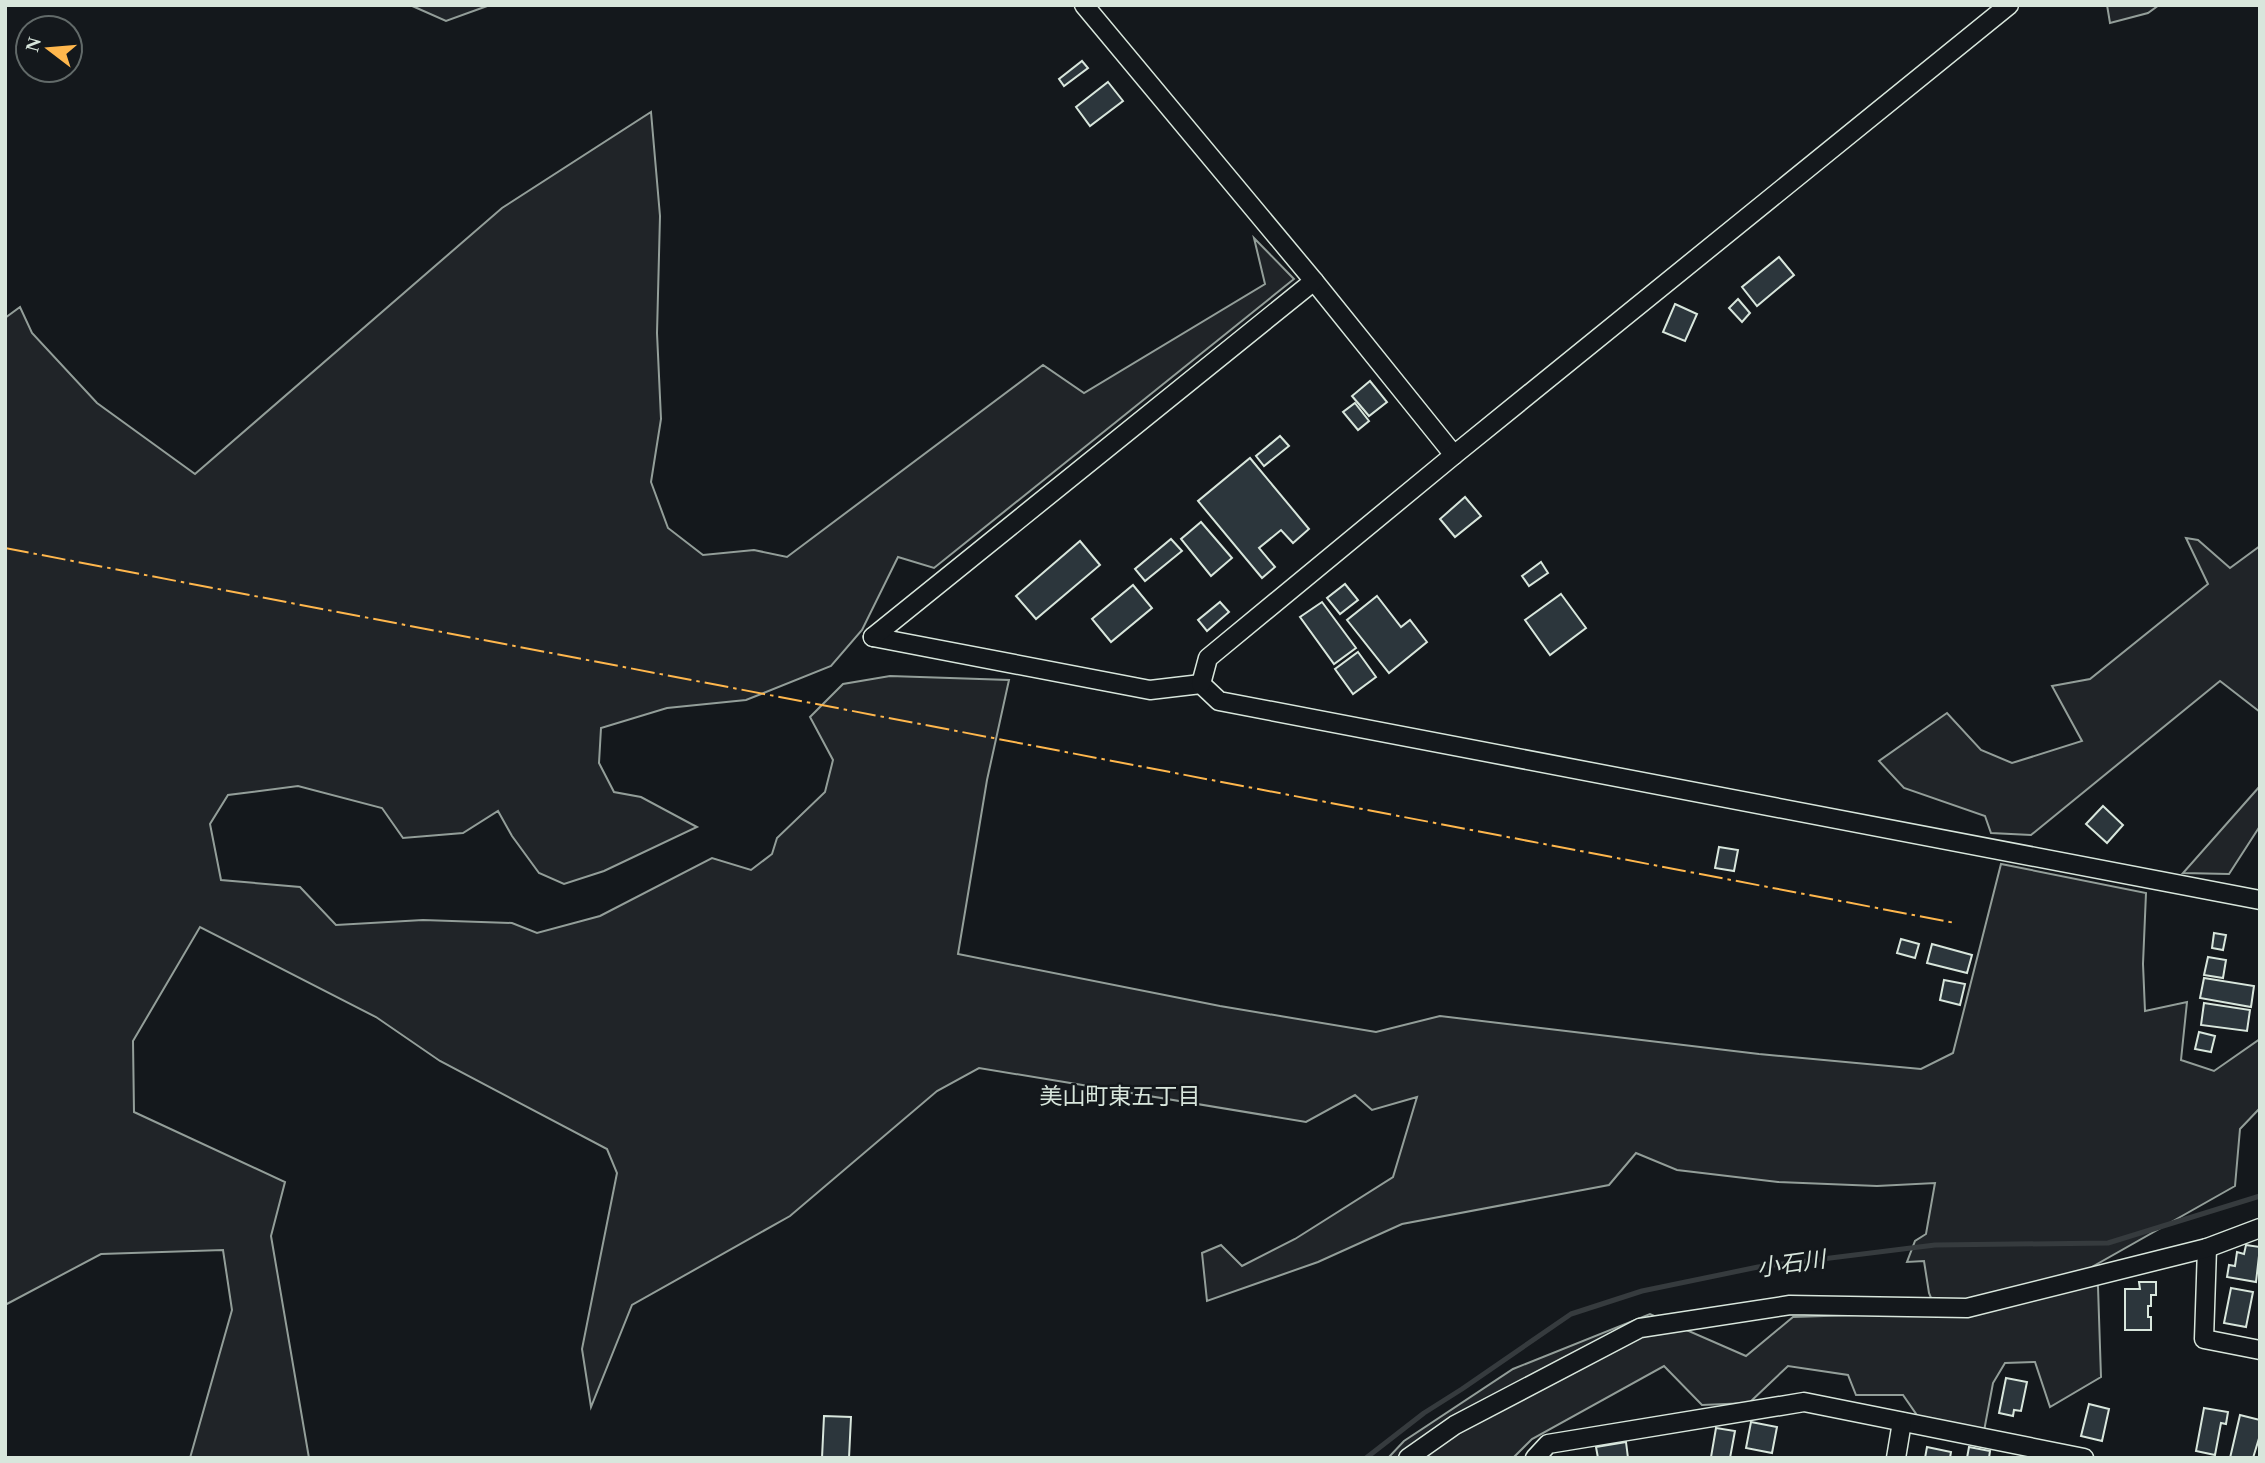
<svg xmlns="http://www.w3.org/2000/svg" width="2265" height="1463" font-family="'Times New Roman','Noto Sans JP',serif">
<rect width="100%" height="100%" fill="#14181c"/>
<g fill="#202428" stroke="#939e99" stroke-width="2">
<path d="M410,5H490L446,21Z"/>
<path d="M2107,5H2159L2148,13L2110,23Z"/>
<path d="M651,112L660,216L657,333L661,419L651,482L668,528L703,555L754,550L787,557L1043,365L1084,393L1265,284L1254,238L1294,279L934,568L898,557L862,630L831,666L746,700L667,708L601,728L599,763L614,792L641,797L697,827L604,871L564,884L539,873L512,836L498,811L463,833L403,838L382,808L298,786L228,795L210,824L221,880L300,887L336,925L423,920L512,923L537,933L600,916L712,858L751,870L772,854L777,838L825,792L833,760L810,717L843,684L890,676L1009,680L987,780L958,954L1220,1006L1376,1032L1440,1016L1759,1054L1921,1069L1953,1053L2001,864L2146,893L2143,964L2145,1011L2187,1002L2181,1060L2214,1071L2260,1039V1108L2240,1129L2235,1186L2092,1267L2098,1287L2101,1377L2050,1407L2035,1362L2005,1363L1993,1383L1984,1431L1919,1418L1903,1395H1856L1848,1375L1788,1366L1749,1403L1702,1405L1664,1366L1532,1439L1513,1458H1388L1404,1441L1513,1369L1650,1314L1746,1356L1793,1317L1886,1314L1938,1315L1929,1293L1924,1261L1907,1262L1915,1241L1926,1234L1935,1183L1877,1186L1778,1182L1677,1170L1636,1153L1609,1185L1402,1224L1318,1262L1207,1301L1202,1253L1221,1245L1242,1266L1295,1239L1393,1177L1417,1097L1372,1110L1355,1095L1306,1122L979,1068L937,1091L790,1216L632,1305L591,1407L582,1349L617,1173L607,1149L440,1061L376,1017L200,927L133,1041L134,1112L285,1182L271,1236L309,1458H190L232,1310L223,1250L101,1254L5,1305V318L20,307L32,333L97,403L195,474L502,208Z"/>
<path d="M2186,538L2198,540L2230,568L2260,546V712L2220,681L2031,835L1991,833L1985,816L1904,788L1879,761L1947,713L1981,750L2012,763L2082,741L2052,686L2090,679L2208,584Z"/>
<path d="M2260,786V826L2229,874L2183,873Z"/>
</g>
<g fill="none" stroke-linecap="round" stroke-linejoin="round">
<path stroke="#363b3e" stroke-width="5" d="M1366,1458L1424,1413L1462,1389L1571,1314L1642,1291L1758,1267L1935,1245L2108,1243L2260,1196"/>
</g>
<g fill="#2c363c" stroke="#d8e6dc" stroke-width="2">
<path d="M1082,61L1088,68L1064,86L1059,79Z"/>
<path d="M1108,82L1123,101L1090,126L1076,107Z"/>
<path d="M1779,257L1794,275L1757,306L1742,287Z"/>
<path d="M1738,299L1750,313L1742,322L1729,308Z"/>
<path d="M1675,304L1697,314L1685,341L1663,332Z"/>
<path d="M1370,381L1387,402L1369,416L1352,396Z"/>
<path d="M1355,403L1369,421L1358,430L1343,412Z"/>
<path d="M1280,436L1289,446L1264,466L1256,456Z"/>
<path d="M1250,458L1309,529L1293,543L1281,530L1259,548L1275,567L1262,578L1198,501Z"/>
<path d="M1465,497L1481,516L1455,537L1440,519Z"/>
<path d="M1201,522L1232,558L1211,576L1181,539Z"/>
<path d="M1171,539L1182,551L1145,581L1135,569Z"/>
<path d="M1080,541L1100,565L1036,619L1016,596Z"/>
<path d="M1541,562L1548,573L1529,586L1522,576Z"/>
<path d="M1345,584L1358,600L1340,614L1327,598Z"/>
<path d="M1133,585L1152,608L1111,642L1092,619Z"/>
<path d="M1561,594L1586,628L1550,655L1525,620Z"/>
<path d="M1377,596L1401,627L1410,620L1427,642L1389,673L1347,620Z"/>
<path d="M1220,602L1229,612L1207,631L1198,620Z"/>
<path d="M1322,602L1356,648L1334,664L1300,617Z"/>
<path d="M1358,652L1376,677L1353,694L1335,669Z"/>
<path d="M2103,806L2123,825L2107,843L2086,824Z"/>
<path d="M1719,847L1738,850L1734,871L1715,868Z"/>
<path d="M2214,933L2226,935L2223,950L2212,948Z"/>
<path d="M1901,939L1919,944L1915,958L1897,953Z"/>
<path d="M1932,944L1972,955L1967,973L1927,963Z"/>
<path d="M2208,957L2226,960L2223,978L2204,975Z"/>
<path d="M2204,978L2254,986L2251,1007L2200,998Z"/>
<path d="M1944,980L1965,984L1960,1005L1940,1000Z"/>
<path d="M2204,1003L2250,1010L2247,1031L2201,1025Z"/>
<path d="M2199,1032L2215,1036L2211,1052L2195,1049Z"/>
<path d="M2246,1245L2260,1247L2256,1282L2227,1277L2229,1265L2235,1266L2237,1252L2244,1254Z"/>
<path d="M2139,1282H2156V1295H2151V1306H2148V1317H2151V1330H2125V1289H2140Z"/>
<path d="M2231,1288L2253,1292L2246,1327L2224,1323Z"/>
<path d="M2006,1378L2027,1382L2021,1411L2014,1410L2013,1416L1999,1413Z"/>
<path d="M2089,1404L2109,1409L2102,1441L2081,1436Z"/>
<path d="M2204,1408L2228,1412L2226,1424L2221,1423L2215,1455L2196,1451Z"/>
<path d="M2240,1415L2260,1420V1435L2253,1458H2230Z"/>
<path d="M824,1416L851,1417L849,1458H822Z"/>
<path d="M1751,1422L1777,1427L1772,1453L1746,1448Z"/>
<path d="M1716,1428L1735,1431L1730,1458L1711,1457Z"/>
<path d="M1626,1442L1628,1458H1598L1596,1447Z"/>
<path d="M1927,1447L1951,1452L1950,1458H1925Z"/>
<path d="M1969,1447L1990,1451L1989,1458H1967Z"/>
</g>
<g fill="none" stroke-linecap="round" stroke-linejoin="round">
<g stroke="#d8e6dc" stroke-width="21">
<g id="street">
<path d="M1084,5L1314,281L1454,455"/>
<path d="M873,637L1150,690L1201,684L1219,701L2260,900"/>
<path d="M873,637L1314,281"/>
<path d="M1201,684L1208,658L1454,455L2009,5"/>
<path d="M2207,1248L2204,1339L2260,1350"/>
<path d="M1408,1458L1455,1425L1640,1328L1790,1305L1967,1308L2207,1248L2260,1228"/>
<path d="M1535,1458L1548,1444L1804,1402L2084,1458"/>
<path d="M1896,1458L1902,1422"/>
</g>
</g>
<use href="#street" stroke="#14181c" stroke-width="18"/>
<path stroke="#ffb74d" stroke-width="2" stroke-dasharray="24 5 3.5 5" stroke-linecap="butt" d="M5,548L1955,923"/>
</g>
<g text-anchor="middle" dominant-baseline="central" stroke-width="5" stroke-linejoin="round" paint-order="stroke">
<g font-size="23" fill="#d8e6dc" stroke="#14181c">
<text x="1120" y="1096">美山町東五丁目</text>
</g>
<g font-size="23" font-style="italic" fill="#d8e6dc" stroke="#14181c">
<text transform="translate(1791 1264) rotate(-8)">小石川</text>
</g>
</g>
<rect width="2265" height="1463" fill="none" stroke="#d8e6dc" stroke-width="14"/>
<g transform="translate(49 49) rotate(286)"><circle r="33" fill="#14181c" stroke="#626a69" stroke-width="2"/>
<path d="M0-5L12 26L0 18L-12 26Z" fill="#ffb74d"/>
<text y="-10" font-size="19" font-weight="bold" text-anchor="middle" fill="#d8e6dc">N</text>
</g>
</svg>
